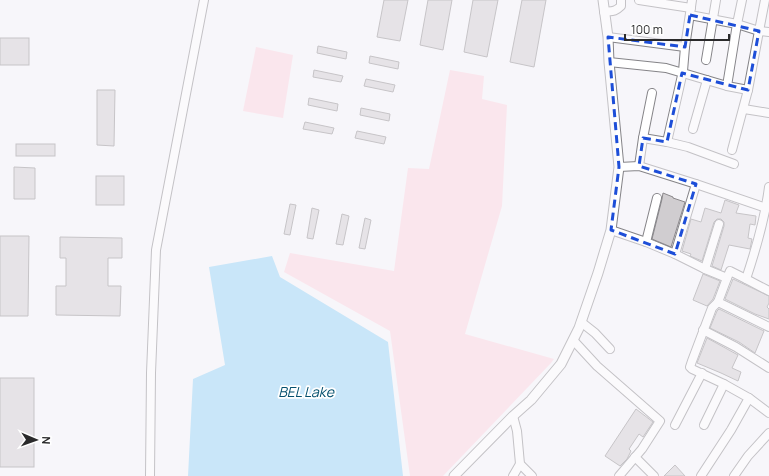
<svg xmlns="http://www.w3.org/2000/svg" width="769" height="476" font-family="Manrope,sans-serif">
<rect width="100%" height="100%" fill="#f7f6fa"/>
<g fill="#fdd3de">
<path d="M256,47L293,55L283,118L243,111Z"/>
<path d="M450,70L484,76L482,99L507,105L502,206L465,334L554,359L551,363L443,476H410L390,331L284,272L290,253L394,271L408,168L429,169Z"/>
</g>
<path fill="#90d3f8" d="M272,256L280,277L388,342L403,476H188L193,379L225,365L209,267Z"/>
<g fill="#d0cdd0" stroke="#8b888b">
<path d="M384,0H408L400,41L377,37Z"/>
<path d="M428,0H452L443,50L420,45Z"/>
<path d="M473,0H498L487,57L464,52Z"/>
<path d="M522,0H546L534,67L510,62Z"/>
<rect x="0" y="38" width="29" height="27"/>
<path d="M318,46L347,52L346,59L317,53Z"/>
<path d="M370,56L399,62L398,69L369,63Z"/>
<path d="M314,70L343,76L341,82L313,77Z"/>
<path d="M366,79L395,85L393,92L364,86Z"/>
<path d="M97,90H115L114,146L97,145Z"/>
<path d="M309,98L338,104L337,111L308,105Z"/>
<path d="M361,108L390,114L389,121L360,115Z"/>
<path d="M305,122L334,128L332,134L303,129Z"/>
<path d="M357,131L386,137L384,144L355,138Z"/>
<rect x="16" y="144" width="39" height="12"/>
<path d="M14,167L35,168V199H14Z"/>
<rect x="96" y="176" width="28" height="29"/>
<path d="M663,193L673,197V198L685,202L671,247L652,239L662,199Z"/>
<path d="M725,200L739,205L736,213L756,216L755,225L750,224L748,238L752,239L750,249L729,245L721,270L712,266L724,226V222L721,219H717L714,222L702,261L690,256L691,254L682,251L691,219L701,222L705,208L721,213Z"/>
<path d="M290,204L296,205L290,235L284,234Z"/>
<path d="M312,208L319,210L313,239L307,238Z"/>
<path d="M342,214L349,216L343,245L336,244Z"/>
<path d="M365,218L371,220L365,249L359,248Z"/>
<path d="M0,236H29L28,316H0Z"/>
<path d="M60,237L122,238V258H108V286H121L120,316L56,315V286H66V258H60Z"/>
<path d="M703,274L720,281L713,299L707,306L693,300Z"/>
<path d="M733,279L769,296V303L767,307L769,309V319L755,314L725,299Z"/>
<path d="M719,309L764,331L755,353L739,342L710,328L717,311Z"/>
<path d="M707,338L738,355L732,368L741,372L738,381L721,373L697,363Z"/>
<rect x="0" y="378" width="34" height="89"/>
<path d="M636,409L653,422L643,437L639,434L629,449L631,451L627,459L620,466L605,456Z"/>
<path d="M675,465L685,476H664Z"/>
</g>
<g fill="none" stroke-linecap="round" stroke-linejoin="round">
<g stroke="#858488" stroke-width="10">
<g id="minor">
<path d="M639,0L691,8"/>
<path d="M604,12C612,11 615,12 621,6V0"/>
<path d="M690,15L737,24L759,31L769,32"/>
<path d="M608,37L685,47L692,0"/>
<path d="M706,60L716,0"/>
<path d="M609,62L666,68L727,86"/>
<path d="M748,90L759,31L765,0"/>
<path d="M744,109L769,113"/>
<path d="M693,129L707,80"/>
<path d="M643,138L667,142L688,147L734,164"/>
<path d="M667,142L683,71L685,47"/>
<path d="M732,150L748,90L727,86L737,24L742,0"/>
<path d="M639,166L643,138L652,93"/>
<path d="M619,167L639,166L696,184L766,208"/>
<path d="M769,187C765,219 756,249 746,279L769,291"/>
<path d="M657,198L646,242L675,254L696,184"/>
<path d="M611,230L646,242"/>
<path d="M675,254L705,269L719,224"/>
<path d="M705,269L727,278L718,302L769,327"/>
<path d="M727,278L730,271L746,279"/>
<path d="M581,322L595,333L610,349"/>
<path d="M703,330L736,347L769,368"/>
<path d="M573,340L597,366L660,421L642,449L619,476"/>
<path d="M749,398L769,413"/>
<path d="M513,416L517,431L520,464L532,476"/>
<path d="M675,425L702,373"/>
<path d="M704,425L724,384"/>
<path d="M635,457L654,476"/>
<path d="M150,476L151,373L156,250L204,0"/>
<path d="M513,476L520,464"/>
<path d="M701,476L731,430L749,398L724,384L692,369L690,367L692,361L712,308L718,302"/>
<path d="M734,476L748,456L769,433"/>
</g>
</g>
<g stroke="#858488" stroke-width="11">
<path id="tertiary" d="M454,476L513,416L531,400L561,364L579,328L598,273L611,230L619,167L609,62L608,37L603,0"/>
</g>
<use href="#minor" stroke="#fff" stroke-width="8"/>
<use href="#tertiary" stroke="#fff" stroke-width="9"/>
</g>
<path d="M0 0H769V476H0ZM690,15L759,31L748,90L682,73L667,142L643,138L639,166L696,184L675,254L611,230L619,167L608,37L685,47Z" fill="#f7f6fa" fill-opacity=".55" fill-rule="evenodd"/>
<path fill="none" stroke="#1d4ed8" stroke-width="3" stroke-dasharray="8 5" stroke-linejoin="round" d="M690,15L759,31L748,90L682,73L667,142L643,138L639,166L696,184L675,254L611,230L619,167L608,37L685,47Z"/>
<g text-anchor="middle" dominant-baseline="central" stroke-width="3.5" stroke-linejoin="round" paint-order="stroke">
<g font-size="14" font-style="italic" fill="#034f6e" stroke="#fff">
<text x="306" y="391">BEL Lake</text>
</g>
</g>
<g transform="translate(36 440) rotate(92)" stroke="#ffffff" stroke-width="3" paint-order="stroke">
<path d="M0-3L7 15L0 10L-7 15Z" fill="#2a2a2b"/>
<text y="-6" font-size="11" font-weight="bold" text-anchor="middle" fill="#2a2a2b">N</text>
</g>
<path d="M625 34v6h104v-6" fill="none" stroke="#2a2a2b" stroke-width="2"/>
<text x="631" y="34" font-size="12" fill="#2a2a2b" stroke="#ffffff" stroke-width="3" paint-order="stroke">100 m</text>
</svg>
